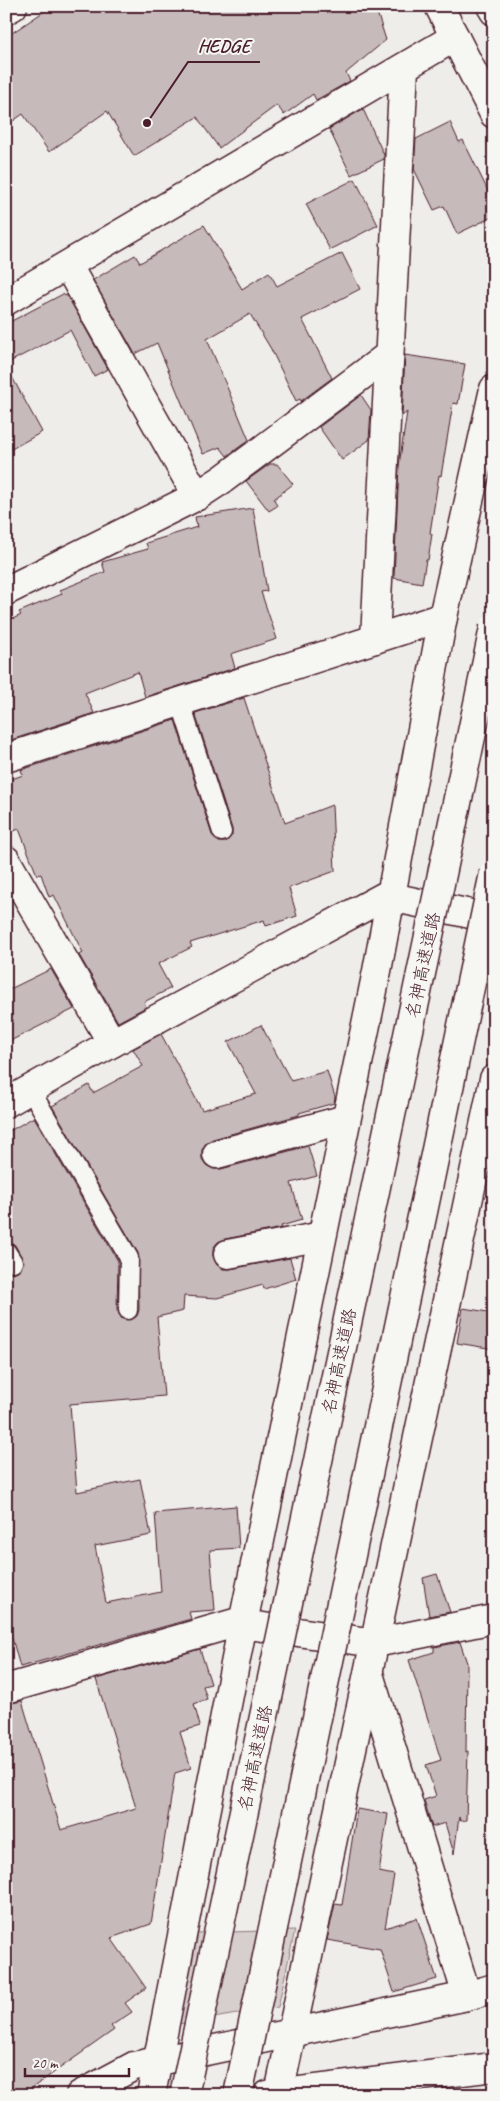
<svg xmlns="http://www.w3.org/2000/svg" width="500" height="2101" font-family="Caveat,'Klee One',sans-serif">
<rect width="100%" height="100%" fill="#efedea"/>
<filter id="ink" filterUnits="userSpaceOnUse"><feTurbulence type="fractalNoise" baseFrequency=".02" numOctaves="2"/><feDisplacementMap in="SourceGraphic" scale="10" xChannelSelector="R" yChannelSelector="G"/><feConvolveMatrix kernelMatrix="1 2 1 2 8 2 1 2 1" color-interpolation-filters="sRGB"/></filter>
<g filter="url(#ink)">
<path fill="#d7cfce" stroke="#90777c" d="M295,1930L278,2007L178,2024L198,1933Z"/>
<g fill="#c6babb" stroke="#4a1f2b">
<path d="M52,6H375L386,40L346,73L350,81L316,100L313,94L284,115L277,105L219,148L197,117L134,156L107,111L49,152L23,114L6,126V37Z"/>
<path d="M363,109L384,155V159L351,175L329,129Z"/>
<path d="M450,122L459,142L463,140L494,203V216L457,234L444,206L434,210L414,169L416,139Z"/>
<path d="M355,179L378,225L330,250L306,204Z"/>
<path d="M204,225L242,289L269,272L277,286L342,253L360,289L302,319L332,378L301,401L300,399L296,401L271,349L250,314L207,339L249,440L227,456L220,447L203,454L157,343L135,354L93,280L135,255L140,263Z"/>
<path d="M63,294L65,296L67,295L108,369L94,376L70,330L6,364V324Z"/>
<path d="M405,355L465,364L458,404L453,403L441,476L439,475L430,533L432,534L428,560H426L422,583L394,578L399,465L407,412L402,416Z"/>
<path d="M6,366L42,432L6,452Z"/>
<path d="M361,395L371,410L369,440L342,460L319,427Z"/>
<path d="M270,464H277L293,484L274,499L277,506L269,511L246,481Z"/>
<path d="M253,508L267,591L261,592L277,639L231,654L235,668L145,697L138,672L85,693L94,713L8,741L6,737V622L21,615L19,612L62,594L60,590L105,572L102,562L148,549L146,543L197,527L195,517Z"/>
<path d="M244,698L285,823L332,805L335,871L289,888L297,916L266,926L264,920L190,943L192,947L158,964L171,988L144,1002L146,1007L118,1022L79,955L83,953L54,895L49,897L41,874L37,875L19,829L6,834V781L23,775L21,770L175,720L212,835L219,842H226L232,835V829L195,713Z"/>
<path d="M51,969L74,1009L6,1043V991Z"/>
<path d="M261,1025L291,1081L327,1071L335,1097L334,1103L299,1113V1115L213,1139L206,1143L202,1150V1159L206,1165L213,1169H221L308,1146L317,1176L291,1183L302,1220L281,1226L282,1228L225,1239L218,1242L213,1248V1256L217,1265L223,1269H230L290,1258L296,1279L264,1289L263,1285L217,1298L184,1296L183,1311L157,1317L164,1396L70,1404L77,1492L140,1479L151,1535L95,1546L106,1603L161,1592L155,1513L236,1506L239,1548L210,1550L215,1610L189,1612L191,1619L20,1667L6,1616V1270L13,1273L18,1271L24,1262L15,1245L6,1240V1133L34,1117L118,1261L117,1310L122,1319H133L137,1316L139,1310L138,1253L52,1106L89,1085L93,1093L143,1066L133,1049L161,1034L202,1110L256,1094L228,1042Z"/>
<path d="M463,1308L494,1313V1349L457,1343Z"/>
<path d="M437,1574L450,1612L429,1616L423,1578Z"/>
<path d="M460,1642L467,1663L466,1752L468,1751L466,1820L460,1821L459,1817L454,1854L445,1823L432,1827L424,1800L436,1796L426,1765L441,1760L409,1660L434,1652V1647Z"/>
<path d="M200,1649L211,1684L203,1686L207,1699L194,1704L200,1726L180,1732L191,1768L175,1773L151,1924L111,1938L146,1988L125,2003L132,2012L111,2026L114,2030L22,2095H6V1704L22,1701L61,1830L136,1808L96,1679Z"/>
<path d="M357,1809L388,1814L379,1872L394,1875L385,1928L417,1918L437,1979L394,1992L380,1949L327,1940L335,1904L342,1905Z"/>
</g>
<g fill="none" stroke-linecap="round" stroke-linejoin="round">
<g stroke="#4a1f2b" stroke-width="21">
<g id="lane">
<path d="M180,701L222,832"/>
<path d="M30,1089L129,1258L128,1310"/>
<path d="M6,1251L13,1262"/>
</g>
</g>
<g stroke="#4a1f2b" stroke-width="31">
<g id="street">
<path d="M6,10L13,6"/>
<path d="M68,266L197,496"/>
<path d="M6,301L455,37"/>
<path d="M6,591L197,496L223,479L389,355"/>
<path d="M375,639L404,68"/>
<path d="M6,758L443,617"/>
<path d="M6,860L112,1043"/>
<path d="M391,897L494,919"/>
<path d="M217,1154L346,1119"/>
<path d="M228,1254L322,1236"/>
<path d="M369,1674L467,1996"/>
<path d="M6,1689L235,1623L375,1643L494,1619"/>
<path d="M279,2093L494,1079"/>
<path d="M80,2095L134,2066L467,1996L494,1988"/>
<path d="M151,2095L243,1623L377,971L443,617L494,389"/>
<path d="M268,2095L494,2067"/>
</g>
</g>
<g stroke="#4a1f2b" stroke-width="31">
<g id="secondary">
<path d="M439,6L494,114"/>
<path d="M491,6L494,11"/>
<path d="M6,1103L112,1043L385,896L391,897"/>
</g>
</g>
<use href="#lane" stroke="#f6f6f2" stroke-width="18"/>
<use href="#street" stroke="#f6f6f2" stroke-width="28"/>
<use href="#secondary" stroke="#f6f6f2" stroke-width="28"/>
<g stroke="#4a1f2b" stroke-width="31" stroke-linecap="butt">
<g id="highway-bridge">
<path d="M184,2095L494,628"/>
<path d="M238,2095L494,873"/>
</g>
</g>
<use href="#highway-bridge" stroke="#f6f6f2" stroke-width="28"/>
</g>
</g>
<g text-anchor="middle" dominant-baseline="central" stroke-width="4" stroke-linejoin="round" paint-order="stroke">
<g font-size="18" fill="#4a1f2b" stroke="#f6f6f2">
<text transform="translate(423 965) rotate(-78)">名神高速道路</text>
<text transform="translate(339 1361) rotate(-78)">名神高速道路</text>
<text transform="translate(255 1758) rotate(-78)">名神高速道路</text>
</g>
</g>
<path fill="none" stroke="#4a1f2b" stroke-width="2" d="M147 123L188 62H260"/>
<circle fill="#4a1f2b" stroke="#f6f6f2" stroke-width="2" cx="147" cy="123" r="5"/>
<g font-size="19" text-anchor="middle" font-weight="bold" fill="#4a1f2b" stroke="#f6f6f2" stroke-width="4" stroke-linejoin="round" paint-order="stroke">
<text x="224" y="52">HEDGE</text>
</g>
<rect width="500" height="2101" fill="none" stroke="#f6f6f2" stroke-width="25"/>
<rect x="12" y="12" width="475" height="2076" fill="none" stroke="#4a1f2b" stroke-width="2" filter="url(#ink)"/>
<path d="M25 2068v8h104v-8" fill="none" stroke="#4a1f2b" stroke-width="2.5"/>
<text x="32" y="2068" font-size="15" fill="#4a1f2b" stroke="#f6f6f2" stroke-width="4" paint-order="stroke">20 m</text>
</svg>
